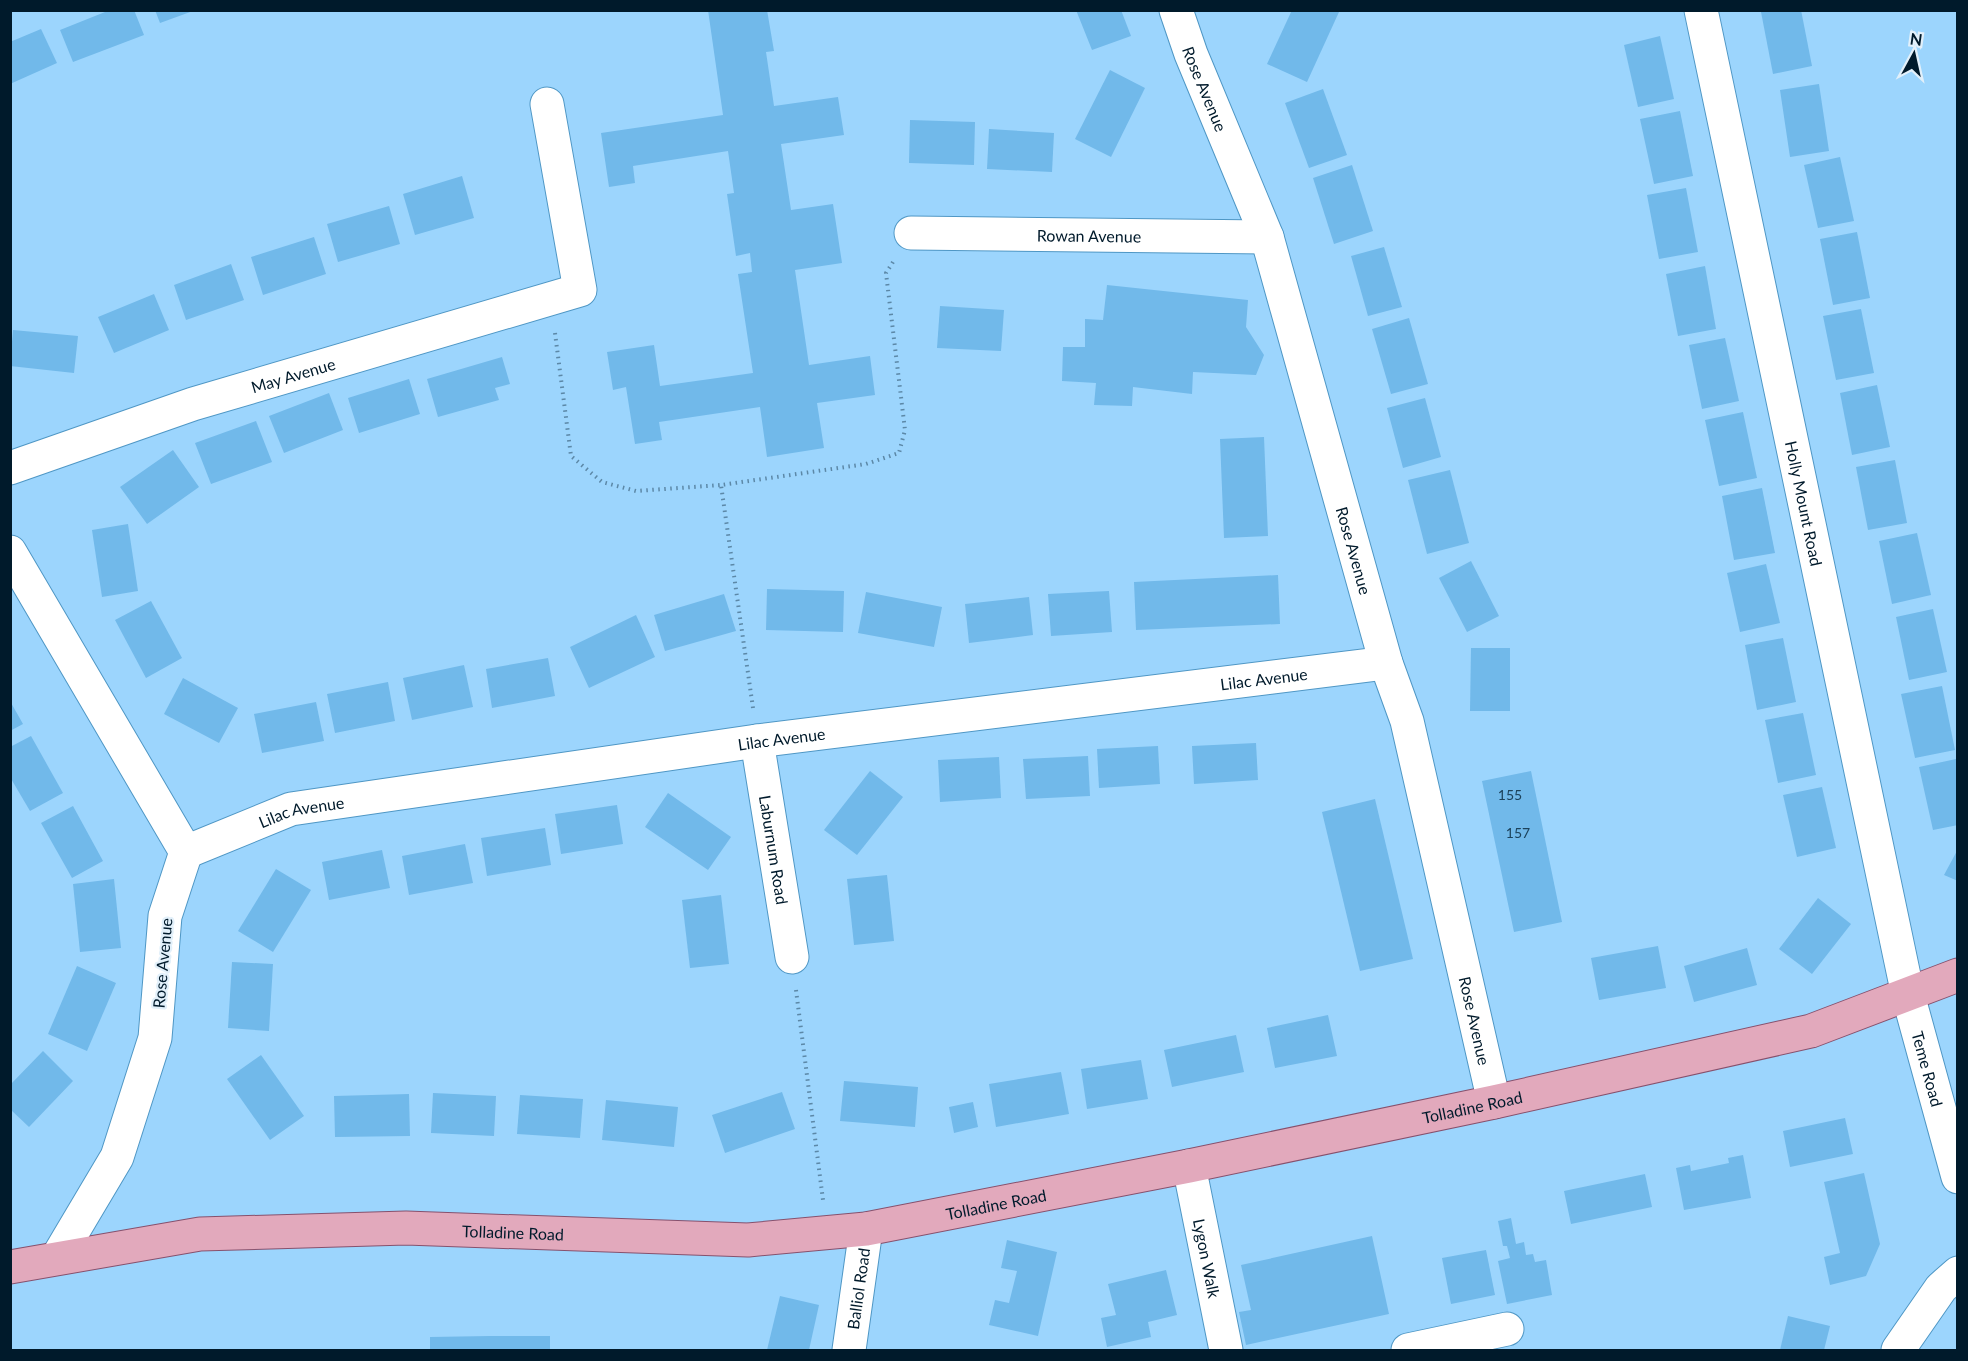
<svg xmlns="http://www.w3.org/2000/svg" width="1968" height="1361" font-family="Lato,sans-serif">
<rect width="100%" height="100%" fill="#9cd5fd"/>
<g fill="#71b9ea">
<path d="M110,10H134L144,35L73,62L60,30Z"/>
<path d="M155,10H193V11L160,23Z"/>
<path d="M708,10H767L774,51L766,52L774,106L838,97L844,135L781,144L791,210L833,204L842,263L795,270L809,365L870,356L875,395L817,403L824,448L767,457L760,407L659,422L662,440L635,444L626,387L613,390L607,352L654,345L660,386L753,373L738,274L752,272L750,253L736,256L727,194L734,193L728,151L633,166L635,183L609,187L601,133L723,115Z"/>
<path d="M1076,10H1121L1131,36L1092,50Z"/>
<path d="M1292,10L1339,12L1307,82L1267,64Z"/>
<path d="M1771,10H1801L1812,66L1773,74L1761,12Z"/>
<path d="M41,29L57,63L10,84V42Z"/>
<path d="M1660,36L1674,99L1638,107L1624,45Z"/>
<path d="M1110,70L1145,88L1111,157L1075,139Z"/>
<path d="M1819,84L1829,151L1790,157L1780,90Z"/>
<path d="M1323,89L1347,155L1309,168L1285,103Z"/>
<path d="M1680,111L1693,176L1654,184L1640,119Z"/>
<path d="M910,120L975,122L974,165L909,163Z"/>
<path d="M989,129L1054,133L1052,172L987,169Z"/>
<path d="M1840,157L1854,221L1818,228L1804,165Z"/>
<path d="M1352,165L1373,231L1334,244L1313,178Z"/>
<path d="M462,176L474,218L415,235L403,194Z"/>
<path d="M1686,188L1698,252L1659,259L1647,195Z"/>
<path d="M389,206L400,244L338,262L327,224Z"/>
<path d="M1857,232L1870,298L1833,305L1820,239Z"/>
<path d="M314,237L326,274L263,295L251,257Z"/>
<path d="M1384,247L1402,307L1368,316L1351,256Z"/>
<path d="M231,264L244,300L186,320L174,285Z"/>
<path d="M1705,266L1716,329L1678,336L1666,274Z"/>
<path d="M1107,285L1248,300L1246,327L1264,355L1256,375L1193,372L1192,394L1133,387L1132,406L1094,405L1096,383L1062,381L1063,347H1085V319L1103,320Z"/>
<path d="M154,294L169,330L114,353L98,317Z"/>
<path d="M940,306L1004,310L1001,351L937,348Z"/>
<path d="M1861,309L1874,373L1836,380L1823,316Z"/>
<path d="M1409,318L1428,384L1391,394L1372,329Z"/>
<path d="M13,330L78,336L74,373L10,366Z"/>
<path d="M1725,338L1739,401L1702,409L1689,345Z"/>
<path d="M502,357L510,384L495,388L499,400L438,417L427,379Z"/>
<path d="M409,379L420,414L359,433L348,398Z"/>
<path d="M1877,385L1890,447L1852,455L1840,393Z"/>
<path d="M329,393L343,430L284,453L269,416Z"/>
<path d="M1425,398L1441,457L1403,468L1387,408Z"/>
<path d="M1743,412L1757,478L1719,486L1705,420Z"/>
<path d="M256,421L272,462L211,484L195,443Z"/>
<path d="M1264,437L1268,536L1224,538L1220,439Z"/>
<path d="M173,450L199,487L147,524L120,487Z"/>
<path d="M1895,460L1907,523L1868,530L1856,467Z"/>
<path d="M1450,470L1469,543L1427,554L1408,480Z"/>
<path d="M1762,488L1775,553L1734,560L1722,496Z"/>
<path d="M128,524L138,591L102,597L92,530Z"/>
<path d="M1917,533L1931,595L1892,604L1879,541Z"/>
<path d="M1471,561L1499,616L1467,632L1439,578Z"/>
<path d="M1766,564L1780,623L1740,632L1727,573Z"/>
<path d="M1278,575L1280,624L1136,630L1134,582Z"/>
<path d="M767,589L844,591L843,632L766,630Z"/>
<path d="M1109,591L1112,632L1051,636L1048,594Z"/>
<path d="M866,592L942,607L934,647L858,633Z"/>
<path d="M724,594L736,631L665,651L654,615Z"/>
<path d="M1029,597L1033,635L969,643L965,604Z"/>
<path d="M151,601L182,658L146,678L115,620Z"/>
<path d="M1933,609L1947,672L1909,680L1896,617Z"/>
<path d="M636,615L655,657L589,688L570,647Z"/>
<path d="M1783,638L1796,702L1757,710L1745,645Z"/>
<path d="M1471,648H1510V711H1470Z"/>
<path d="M548,658L555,696L492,708L486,669Z"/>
<path d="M464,665L473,707L412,720L403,678Z"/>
<path d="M183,678L238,708L219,743L164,714Z"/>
<path d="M388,682L395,721L335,733L327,694Z"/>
<path d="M1942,686L1955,750L1915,758L1901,694Z"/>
<path d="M10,701L23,724L10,731Z"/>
<path d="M316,702L324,741L262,753L254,714Z"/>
<path d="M1803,713L1816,775L1778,783L1765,720Z"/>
<path d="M31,736L63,793L30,811L10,777V747Z"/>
<path d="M1256,743L1258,780L1194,784L1192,746Z"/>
<path d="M1158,746L1160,784L1099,788L1097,749Z"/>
<path d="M1088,756L1090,796L1026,799L1023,759Z"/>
<path d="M999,757L1001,798L940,802L938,760Z"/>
<path d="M1956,759L1958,767V825L1933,830L1919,767Z"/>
<path d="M870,771L903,797L857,855L824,830Z"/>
<path d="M1531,771L1562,922L1514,932L1482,781Z"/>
<path d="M1822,787L1836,848L1797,857L1783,795Z"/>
<path d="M668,793L731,837L708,870L645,827Z"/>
<path d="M1375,799L1413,959L1360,971L1322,812Z"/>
<path d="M617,805L623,844L561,854L555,814Z"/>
<path d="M73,806L103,861L72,878L41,823Z"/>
<path d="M545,828L551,865L487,876L481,838Z"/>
<path d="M465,844L473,883L409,895L402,856Z"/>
<path d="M1958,849V881L1944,875Z"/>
<path d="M382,850L390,888L329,900L322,862Z"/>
<path d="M276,869L311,890L273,952L238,931Z"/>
<path d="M887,875L894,941L854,945L847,879Z"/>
<path d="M114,879L121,948L80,952L73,884Z"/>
<path d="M721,895L729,964L690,968L682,900Z"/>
<path d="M1818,898L1851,924L1812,974L1779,949Z"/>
<path d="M1658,946L1666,988L1599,1000L1591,958Z"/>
<path d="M1747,948L1757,985L1694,1002L1684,966Z"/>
<path d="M232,962L273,964L269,1031L228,1028Z"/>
<path d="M77,966L116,983L87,1051L48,1034Z"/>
<path d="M1328,1015L1337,1056L1275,1068L1267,1028Z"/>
<path d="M1236,1035L1244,1072L1172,1087L1164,1050Z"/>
<path d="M43,1051L73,1081L29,1127L10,1109V1085Z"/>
<path d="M261,1055L304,1116L270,1140L227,1079Z"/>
<path d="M1141,1060L1148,1099L1087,1109L1081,1069Z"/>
<path d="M1061,1072L1069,1114L996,1127L989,1084Z"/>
<path d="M844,1081L918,1087L915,1127L840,1121Z"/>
<path d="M782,1092L795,1129L725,1153L712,1115Z"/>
<path d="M433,1093L496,1096L494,1136L431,1133Z"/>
<path d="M409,1094L410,1136L335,1137L334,1096Z"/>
<path d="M520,1095L583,1099L580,1138L517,1134Z"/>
<path d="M606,1100L678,1107L674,1147L602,1140Z"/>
<path d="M973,1102L978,1127L954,1133L949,1107Z"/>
<path d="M1845,1118L1853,1154L1790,1167L1783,1131Z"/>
<path d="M1743,1155L1751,1198L1684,1210L1676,1168L1690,1165L1691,1171L1729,1163L1728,1158Z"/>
<path d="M1864,1173L1880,1244L1866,1276L1830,1285L1824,1257L1840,1253L1824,1182Z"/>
<path d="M1645,1174L1652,1207L1571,1224L1564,1191Z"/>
<path d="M1511,1218L1516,1244L1524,1242L1526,1255L1533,1254L1535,1262L1546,1260L1552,1295L1507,1304L1498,1261L1510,1258L1507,1246H1503L1498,1221Z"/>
<path d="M1372,1236L1389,1314L1246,1345L1239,1312L1251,1310L1241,1265Z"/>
<path d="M1007,1240L1057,1252L1038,1336L989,1325L995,1300L1009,1303L1017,1271L1001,1268Z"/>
<path d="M1486,1250L1495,1295L1451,1304L1442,1258Z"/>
<path d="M1166,1270L1177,1315L1148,1322L1151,1337L1107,1347L1101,1318L1116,1315L1108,1284Z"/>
<path d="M780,1296L819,1305L809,1350H767Z"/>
<path d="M1788,1316L1830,1326L1824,1350H1780Z"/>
<path d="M490,1336H550V1350H430V1337Z"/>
</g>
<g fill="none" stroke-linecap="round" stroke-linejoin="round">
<g stroke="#4f97c5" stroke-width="35">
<g id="minor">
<path id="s1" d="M1176,10L1191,54L1267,237L1386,663L1407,721L1494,1102"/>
<path id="s2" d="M1701,10L1908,995L1958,1177"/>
<path id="s3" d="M911,233L1267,237"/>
<path id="s4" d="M10,468L193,404L580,290L547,104"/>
<path d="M10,552L186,852L165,916L155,1038L117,1157L57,1258"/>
<path id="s5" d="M757,741L792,957"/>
<path id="s6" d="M186,852L291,809L757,741L1386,663"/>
<path id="s7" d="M1189,1166L1226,1350"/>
<path id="s8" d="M849,1350L866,1229"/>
<path d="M1408,1350L1507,1329"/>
<path d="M1898,1350L1941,1288L1958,1273"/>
</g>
</g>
<g stroke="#86516d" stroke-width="35">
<g id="major">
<path id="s9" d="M10,1267L200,1234L406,1228L748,1240L866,1229L1189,1166L1494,1102L1811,1031L1958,975"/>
</g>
</g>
<g stroke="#5c88a7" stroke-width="4" stroke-dasharray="1.5 4.5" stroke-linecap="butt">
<path d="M555,333L571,456L602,482L636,491L721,485"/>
<path d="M753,708L721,485L866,464L899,453L905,430L886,273L893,262"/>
<path d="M796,990L823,1200"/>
</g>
<use href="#minor" stroke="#fff" stroke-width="33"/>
<use href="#major" stroke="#e2a9bc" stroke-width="33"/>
</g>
<g text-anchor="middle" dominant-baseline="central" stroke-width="4.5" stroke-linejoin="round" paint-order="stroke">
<g font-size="14" fill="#1c425b">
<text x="1510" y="794">155</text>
<text x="1518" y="832">157</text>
</g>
<g font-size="16" fill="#001a2b" stroke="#e2f0fa">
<text stroke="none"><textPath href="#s1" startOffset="84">Rose Avenue</textPath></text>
<text stroke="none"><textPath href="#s3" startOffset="178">Rowan Avenue</textPath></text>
<text stroke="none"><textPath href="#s4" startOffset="298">May Avenue</textPath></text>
<text stroke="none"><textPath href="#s2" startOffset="504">Holly Mount Road</textPath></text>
<text stroke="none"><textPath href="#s1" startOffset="570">Rose Avenue</textPath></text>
<text stroke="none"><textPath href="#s6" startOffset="1095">Lilac Avenue</textPath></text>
<text stroke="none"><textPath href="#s6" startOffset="609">Lilac Avenue</textPath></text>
<text stroke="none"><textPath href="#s6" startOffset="123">Lilac Avenue</textPath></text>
<text stroke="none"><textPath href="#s5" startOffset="110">Laburnum Road</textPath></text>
<text transform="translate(162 963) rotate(-85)">Rose Avenue</text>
<text stroke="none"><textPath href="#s1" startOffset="1056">Rose Avenue</textPath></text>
<text stroke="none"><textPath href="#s2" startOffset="1083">Teme Road</textPath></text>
<text stroke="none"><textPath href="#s9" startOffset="1478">Tolladine Road</textPath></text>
<text stroke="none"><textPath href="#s9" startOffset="992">Tolladine Road</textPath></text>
<text stroke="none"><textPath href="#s9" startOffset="506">Tolladine Road</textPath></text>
<text stroke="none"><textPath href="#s7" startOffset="94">Lygon Walk</textPath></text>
<text stroke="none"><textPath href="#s8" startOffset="62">Balliol Road</textPath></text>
</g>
</g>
<rect width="1968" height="1361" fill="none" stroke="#001a2b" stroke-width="24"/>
<g transform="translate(1914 54) rotate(8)" stroke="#e2f0fa" stroke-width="4.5" paint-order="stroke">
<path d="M0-4.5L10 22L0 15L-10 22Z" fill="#001a2b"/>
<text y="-9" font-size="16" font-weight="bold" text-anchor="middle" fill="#001a2b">N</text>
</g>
</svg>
